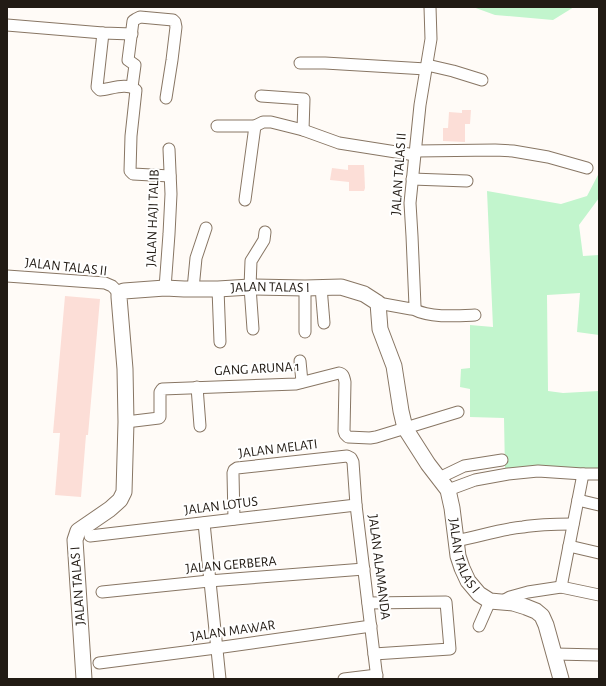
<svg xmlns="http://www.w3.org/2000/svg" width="606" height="686" font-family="'Alegreya Sans',sans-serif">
<rect width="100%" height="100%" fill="#fffbf7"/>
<g fill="#c2f5cd">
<path d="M473,7H574L553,20L495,15Z"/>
<path d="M599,173V198L579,225L583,256L599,255V335L577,332L580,293L547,295L548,391L563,393L599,391V471H505L504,418L470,417V389L460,387L461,369L470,368V325L493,327L487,191L561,204L587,196Z"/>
</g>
<g fill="#fcded7">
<path d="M462,110H471L470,124H465V142L443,141V128H448L449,112L462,113Z"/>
<path d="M348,165H364L365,188L364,191H349V182L330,180L332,168L348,170Z"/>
<path d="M65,296L100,299L88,435H86L81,497L55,495L60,433H53Z"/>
</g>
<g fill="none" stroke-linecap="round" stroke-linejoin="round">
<g stroke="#887664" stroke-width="13">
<g id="street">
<path d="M7,25L103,33L132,34"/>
<path d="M103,33L97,87L100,90C111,89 127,82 136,90L131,136L130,171L133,174L170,176"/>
<path d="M300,63H325L426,69"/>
<path d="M427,65L453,71L482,80"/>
<path d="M132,87L135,65L128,60L133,21L136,19L140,17L173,20L175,22L176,27L172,60L166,98"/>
<path d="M261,96L304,99L303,130"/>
<path d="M217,126H255L263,122H271L303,130L339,143L415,155"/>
<path d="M416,151L495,150L513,151L548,157L587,168"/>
<path d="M412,179L467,181"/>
<path d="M245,200L255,126"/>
<path d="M7,276L105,283L112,286L119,293"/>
<path d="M321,287L324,323"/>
<path d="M165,288L169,234L171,194L169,149"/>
<path d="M305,288V332"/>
<path d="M193,289L196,258L206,228"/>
<path d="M218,289L220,342"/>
<path d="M378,303L411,309L415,307V306L412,236L410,203L420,105L431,39L430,7"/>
<path d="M413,309C430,318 456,316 475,315"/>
<path d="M253,329L250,287L251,261L264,240L265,232"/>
<path d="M300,361L302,382"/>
<path d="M197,387L200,426"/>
<path d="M126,422L159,418L160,417V392L162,389L296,384L339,373C344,374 344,378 345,382L344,431L345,434L348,437L370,438L376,437L458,412"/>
<path d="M439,478L464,466L502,460"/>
<path d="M448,490L475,480L508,474L538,471L583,474H599"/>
<path d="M578,500L599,505"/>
<path d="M234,519L233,473L234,470L237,468L347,456L351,458L353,462L356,505L377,679"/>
<path d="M204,523L220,679"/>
<path d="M90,536L356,505"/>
<path d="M455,541C478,537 500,529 523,527C540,524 556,524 573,524"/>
<path d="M569,546L599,553"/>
<path d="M561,587L583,474"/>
<path d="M102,592L209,581L364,569"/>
<path d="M501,602L510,597L528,592L561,587L599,595"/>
<path d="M368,603L446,602L450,649L374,654"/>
<path d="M479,626L490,601"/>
<path d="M555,654L599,655"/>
<path d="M99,663L216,648L371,626"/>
<path d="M344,679L377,675"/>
</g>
</g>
<g stroke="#887664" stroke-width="17">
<g id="secondary">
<path id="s1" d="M84,679L75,540L78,531L110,509L120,500L124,492L126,422L125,369L119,297V293L124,291L165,288L184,289H218L250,287L305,288L341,287L364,294L378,303L380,329L394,366L401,411L405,428L428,464L448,490L452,508L458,556L462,568L468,581L479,594L490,601L513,603L526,607L536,611L542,616L546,625L561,679"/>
</g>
</g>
<use href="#street" stroke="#fff" stroke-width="11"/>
<use href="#secondary" stroke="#fff" stroke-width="15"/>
</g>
<g text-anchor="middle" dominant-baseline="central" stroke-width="4" stroke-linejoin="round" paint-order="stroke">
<g font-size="14" fill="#221b14" stroke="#fff">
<text transform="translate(399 174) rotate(-86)">JALAN TALAS II</text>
<text transform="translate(153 218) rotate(-88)">JALAN HAJI TALIB</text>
<text transform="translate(66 267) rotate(6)">JALAN TALAS II</text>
<text stroke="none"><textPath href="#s1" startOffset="561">JALAN TALAS I</textPath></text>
<text transform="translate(257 369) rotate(-3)">GANG ARUNA 1</text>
<text transform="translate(278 449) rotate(-7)">JALAN MELATI</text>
<text transform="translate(221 506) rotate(-7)">JALAN LOTUS</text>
<text stroke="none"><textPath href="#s1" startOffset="945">JALAN TALAS I</textPath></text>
<text transform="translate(231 565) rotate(-5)">JALAN GERBERA</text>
<text transform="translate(379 567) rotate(83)">JALAN ALAMANDA</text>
<text transform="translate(78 586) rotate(-94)">JALAN TALAS I</text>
<text transform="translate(233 631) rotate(-8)">JALAN MAWAR</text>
</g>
</g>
<rect width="606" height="686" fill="none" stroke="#221b14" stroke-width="16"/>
</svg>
